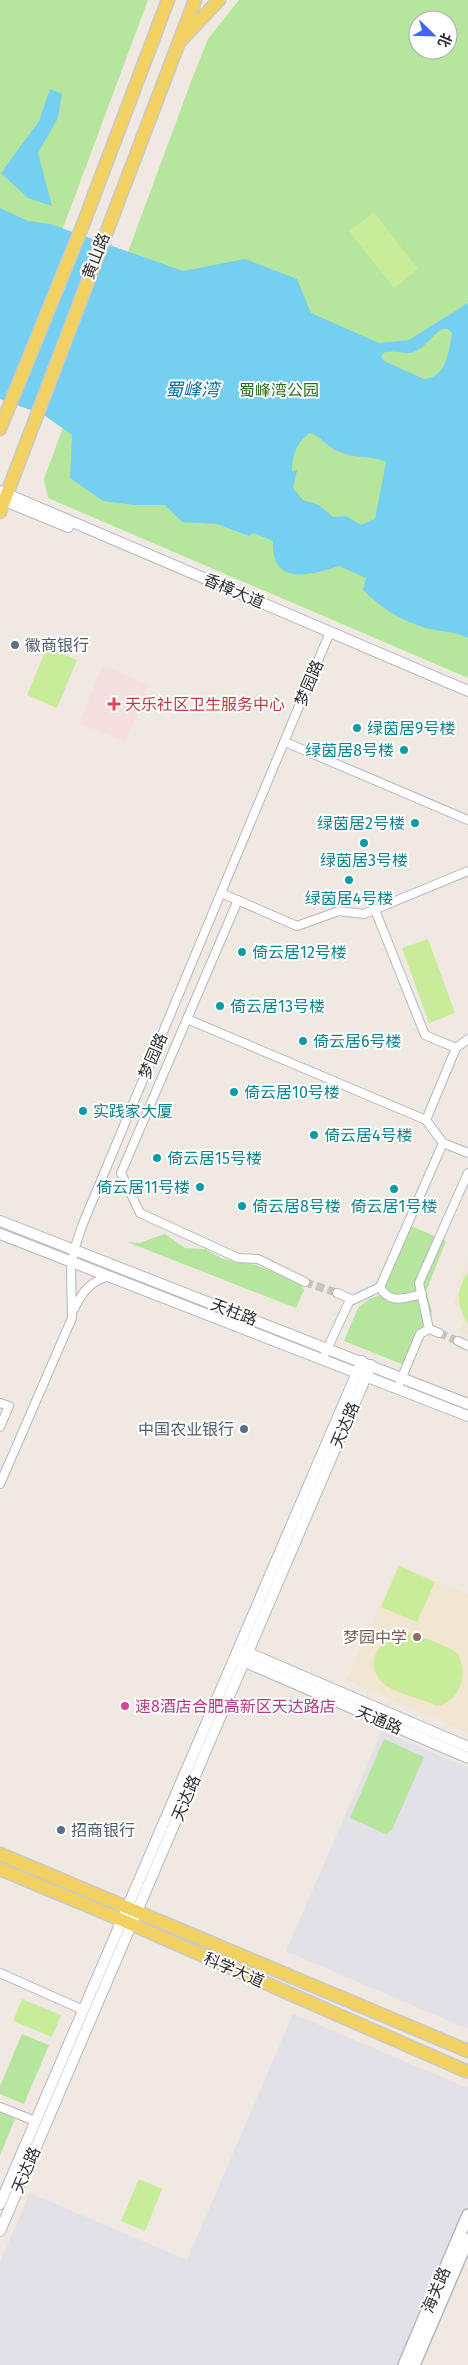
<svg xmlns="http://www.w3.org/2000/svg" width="468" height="2365" font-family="'Fira Sans','Noto Sans SC',sans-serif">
<rect width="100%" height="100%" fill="#efe9e1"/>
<g fill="#e3e1e8">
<path d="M382,1731L468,1768V2029L286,1951Z"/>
<path d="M293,2014L468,2088V2205L399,2365H0V2262L30,2193L187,2260Z"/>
</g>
<g fill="#f0e6d1">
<path d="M468,1260V1334L460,1331L468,1312L453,1305L460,1288L457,1286Z"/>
<path d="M398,1564L468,1594V1733L347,1680Z"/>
</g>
<path fill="#f5dfe0" d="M103,665L149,685L125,742L79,723Z"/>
<g fill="#b6e59e" fill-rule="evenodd">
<path d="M0,0H148L0,397Z"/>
<path d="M239,0H468V678L48,498L44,479L192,79L208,39ZM418,20H448V50H418Z"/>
<path d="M411,1226L446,1241L426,1291L432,1312L413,1357L404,1365L344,1341L358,1308L369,1299L380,1295Z"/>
<path d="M165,1234L185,1248L205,1249L223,1259L256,1265L300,1283L304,1290L296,1308L127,1242L139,1243Z"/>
<path d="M384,1739L424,1757L392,1830L386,1834L350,1818Z"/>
<path d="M22,2034L49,2045L24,2104L0,2094V2086Z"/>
<path d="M0,2112L15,2119L0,2155Z"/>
</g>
<g fill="#c9ec9a">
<path d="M374,212L418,269L394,288L349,231Z"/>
<path d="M47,647L77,660L57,708L27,695Z"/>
<path d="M428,939L455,1013L429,1023L402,948Z"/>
<path d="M468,1273V1324C457,1307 455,1290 468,1273Z"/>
<path d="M399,1566L435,1582L417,1622L381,1607Z"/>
<path d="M407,1632C421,1637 448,1645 458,1654C468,1674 461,1700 438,1706C427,1701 390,1691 384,1684C361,1663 381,1635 407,1632Z"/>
<path d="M22,1999L61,2015L52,2037L13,2021Z"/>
<path d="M139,2179L162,2189L145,2231L121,2221Z"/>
</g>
<g fill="#75cff0" fill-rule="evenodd">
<path d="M50,89L62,94L58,118L38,153L52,206L28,198L1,173L39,121Z"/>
<path d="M0,208L28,221L50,224L183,271L245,259L297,279L311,313L379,343L409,340L468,303V638C455,631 440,632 426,628C402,621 381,608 363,590L366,578L339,566C310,576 271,586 273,541L254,533L249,536L217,524L182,522L165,505H134L103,501L70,478L72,435L44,415L0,399ZM442,329H448L452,333C449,350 447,378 424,379L384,361L381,357L383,353C394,349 403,355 414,352C424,348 433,335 442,329ZM310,433C321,436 328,448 340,452C355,459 371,455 386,462L375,519L361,525L346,516L333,517L319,505L303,500L293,488L297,470L292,471C293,455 296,442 310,433Z"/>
</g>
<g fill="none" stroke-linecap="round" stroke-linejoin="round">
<g stroke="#c8c4bd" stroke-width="8" stroke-dasharray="8 4" stroke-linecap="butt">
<path d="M305,1282L337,1293"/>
<path d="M439,1333L458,1341"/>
</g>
<g stroke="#b4b7c1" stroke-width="10">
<g id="minor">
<path d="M285,742L468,820"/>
<path d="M221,893L297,926L339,911L364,914L468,871"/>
<path d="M238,900L121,1173L140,1213L238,1258L258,1259L305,1282"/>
<path d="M375,910L425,1035L456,1048"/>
<path d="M187,1019L426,1120"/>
<path d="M468,1039L456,1048L426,1120L443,1143L468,1153"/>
<path d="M380,1287C390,1305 404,1298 422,1294"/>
<path d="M337,1293L353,1300L380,1287L443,1143"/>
<path d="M74,1309C82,1293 89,1282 107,1277"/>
<path d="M429,1329L419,1283L468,1173"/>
<path d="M429,1329L439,1333"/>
<path d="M458,1341L468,1346"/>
<path d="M322,1360L350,1300"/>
<path d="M400,1382L420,1334L429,1329"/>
<path d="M0,1403L9,1406L0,1427"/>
<path d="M0,1484L72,1318L71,1270L74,1250L82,1226L330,632"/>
<path d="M0,1973L83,2010"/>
<path d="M0,2107L35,2121"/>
</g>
</g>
<g stroke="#b4b7c1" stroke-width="12">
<g id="tertiary">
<path d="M0,491L468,691"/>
<path d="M0,499L68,527"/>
<path d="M0,1221L468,1404"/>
<path d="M0,1234L468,1416"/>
<path d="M244,1651L468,1747"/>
<path d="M238,1659L468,1758"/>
<path d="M0,2204L362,1361"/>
<path d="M0,2231L371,1365"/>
</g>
</g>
<g stroke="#b4b7c1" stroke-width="14">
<g id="secondary">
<path d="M404,2365L468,2215"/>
<path d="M414,2365L468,2239"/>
</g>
</g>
<g stroke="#c9c9c9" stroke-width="15">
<g id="primary">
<path d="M181,40L219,0"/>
<path d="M0,429L82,227L168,0"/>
<path d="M0,512L195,0"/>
<path d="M0,1854L468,2051"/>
<path d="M0,1869L122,1920L468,2072"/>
</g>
</g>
<use href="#minor" stroke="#fff" stroke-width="8"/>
<use href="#tertiary" stroke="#fff" stroke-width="10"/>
<use href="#secondary" stroke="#fff" stroke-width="11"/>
<use href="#primary" stroke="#f2d163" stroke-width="12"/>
</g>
<g fill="#5c6f8a" stroke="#fff" stroke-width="2">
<circle cx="15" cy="645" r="5"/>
<circle cx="244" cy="1429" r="5"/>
<circle cx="61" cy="1830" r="5"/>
</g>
<path fill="#e0444e" stroke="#fff" stroke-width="2" d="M111.5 696.5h5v5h5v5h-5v5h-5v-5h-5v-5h5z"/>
<g fill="#0f9aa8" stroke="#fff" stroke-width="2">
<circle cx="357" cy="728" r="5"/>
<circle cx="404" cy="750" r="5"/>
<circle cx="415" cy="823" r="5"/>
<circle cx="364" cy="843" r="5"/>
<circle cx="349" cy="880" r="5"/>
<circle cx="242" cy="952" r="5"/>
<circle cx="220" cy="1006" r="5"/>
<circle cx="303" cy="1041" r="5"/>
<circle cx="234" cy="1092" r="5"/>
<circle cx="83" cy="1111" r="5"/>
<circle cx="314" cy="1135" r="5"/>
<circle cx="157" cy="1158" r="5"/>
<circle cx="200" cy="1187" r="5"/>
<circle cx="394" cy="1189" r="5"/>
<circle cx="242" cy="1206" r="5"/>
</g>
<circle fill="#8d6e63" stroke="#fff" stroke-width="2" cx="417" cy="1637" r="5"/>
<circle fill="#d1479c" stroke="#fff" stroke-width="2" cx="125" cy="1706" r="5"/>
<g text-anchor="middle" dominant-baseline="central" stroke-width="4" stroke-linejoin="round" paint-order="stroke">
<g font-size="16" fill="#2e2e2e" stroke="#fff">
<text transform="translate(96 256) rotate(-69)">黄山路</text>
<text transform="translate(234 591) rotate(23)">香樟大道</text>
<text transform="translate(309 683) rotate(-67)">梦园路</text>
<text transform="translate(153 1056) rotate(-67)">梦园路</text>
<text transform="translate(234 1312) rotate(21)">天柱路</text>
<text transform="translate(345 1425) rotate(-67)">天达路</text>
<text transform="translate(379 1720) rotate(23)">天通路</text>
<text transform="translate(186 1798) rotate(-67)">天达路</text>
<text transform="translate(234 1970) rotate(23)">科学大道</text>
<text transform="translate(26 2170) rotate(-67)">天达路</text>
<text transform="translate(436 2290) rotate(-67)">海关路</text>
</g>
<g font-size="16" fill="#2c6e1b" stroke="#fff">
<text x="279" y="390">蜀峰湾公园</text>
</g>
<g font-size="16" fill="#4e5e75" stroke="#fff" text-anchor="start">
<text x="25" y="645">徽商银行</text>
<text x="234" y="1429" text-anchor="end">中国农业银行</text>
<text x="71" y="1830">招商银行</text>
</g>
<g font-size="16" fill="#be3a42" stroke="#fff" text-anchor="start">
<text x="125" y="704">天乐社区卫生服务中心</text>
</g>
<g font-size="16" fill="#0d838f" stroke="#fff" text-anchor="start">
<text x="367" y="728">绿茵居9号楼</text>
<text x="394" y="750" text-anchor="end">绿茵居8号楼</text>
<text x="405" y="823" text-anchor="end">绿茵居2号楼</text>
<text x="364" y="860" text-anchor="middle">绿茵居3号楼</text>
<text x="349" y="898" text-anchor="middle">绿茵居4号楼</text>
<text x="252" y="952">倚云居12号楼</text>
<text x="230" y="1006">倚云居13号楼</text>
<text x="313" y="1041">倚云居6号楼</text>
<text x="244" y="1092">倚云居10号楼</text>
<text x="93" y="1111">实践家大厦</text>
<text x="324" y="1135">倚云居4号楼</text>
<text x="167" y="1158">倚云居15号楼</text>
<text x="190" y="1187" text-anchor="end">倚云居11号楼</text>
<text x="252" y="1206">倚云居8号楼</text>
<text x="394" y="1206" text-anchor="middle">倚云居1号楼</text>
</g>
<g font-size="16" fill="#785e54" stroke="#fff" text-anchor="end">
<text x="407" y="1637">梦园中学</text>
</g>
<g font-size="16" fill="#b23c85" stroke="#fff" text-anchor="start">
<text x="135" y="1706">速8酒店合肥高新区天达路店</text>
</g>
<g font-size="18" font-style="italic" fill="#0d6fa3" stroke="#fff">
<text x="192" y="390">蜀峰湾</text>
</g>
</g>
<g transform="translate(433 35) rotate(113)"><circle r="24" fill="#ffffff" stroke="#ababab"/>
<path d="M0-4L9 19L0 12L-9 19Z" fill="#4264fb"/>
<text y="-8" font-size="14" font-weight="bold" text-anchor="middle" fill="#2e2e2e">北</text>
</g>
</svg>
